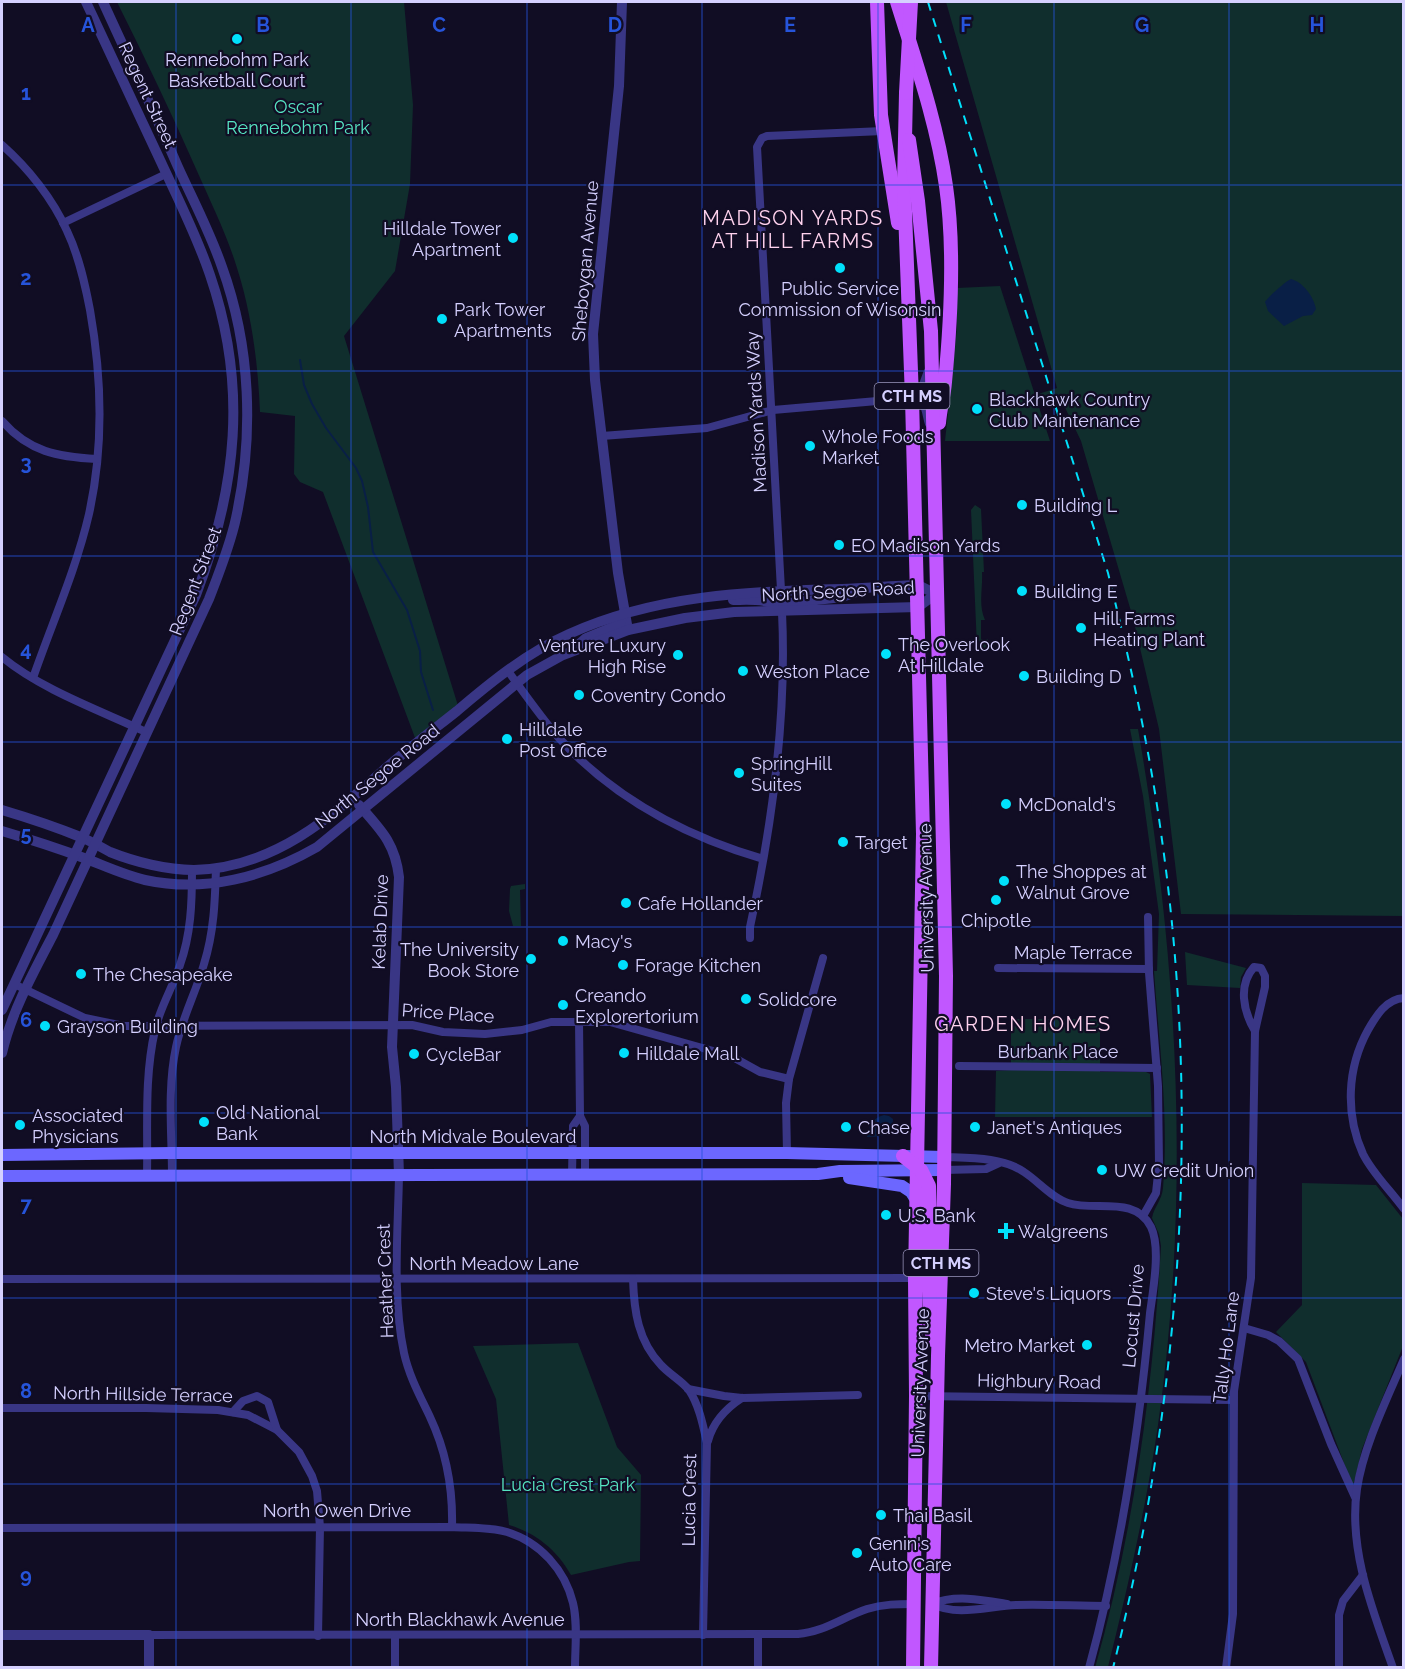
<svg xmlns="http://www.w3.org/2000/svg" width="1405" height="1669" font-family="Raleway,sans-serif">
<rect width="100%" height="100%" fill="#110d24"/>
<g fill="#102e2d">
<path d="M117,2H404L413,105L410,184L395,271L344,336L459,709L417,743L323,492L300,482L294,474L295,416L260,412C258,364 252,315 237,268C227,235 211,203 197,171C172,114 145,58 117,2Z"/>
<path d="M946,2H1403V916L1181,914L1159,729L1133,618L1081,441L1059,395L1037,401L1050,441H945L957,328V288L1000,286L1035,395L1057,388Z"/>
<path d="M975,505L981,509L984,572H982C983,588 978,605 985,620H981V639H988L987,650L983,652L979,651L977,647L971,510Z"/>
<path d="M1130,729H1138C1178,959 1191,1193 1158,1425C1146,1507 1128,1587 1108,1667L1095,1668C1134,1531 1153,1387 1161,1246L1159,1234L1152,1218C1154,1207 1162,1200 1163,1188C1169,1116 1159,1043 1154,971H1157L1159,914L1143,796Z"/>
<path d="M525,884V889L520,890L521,926H513L509,911L510,889L511,886Z"/>
<path d="M1185,952L1246,968L1241,977L1240,988L1187,985Z"/>
<path d="M1011,1019H1100V1072H1146L1150,1074L1152,1117H995L996,1071L1011,1070Z"/>
<path d="M1302,1183L1376,1185L1403,1219V1346L1362,1449L1353,1487L1306,1362L1276,1332L1302,1305Z"/>
<path d="M578,1343L617,1447L641,1475L640,1561L629,1562L571,1575C557,1550 536,1533 509,1525L496,1399L473,1346Z"/>
</g>
<g fill="#091f46">
<path d="M1291,279C1303,282 1314,297 1316,309L1312,315L1303,316L1284,326L1268,311L1265,302C1268,297 1286,281 1291,279Z"/>
<path d="M884,1115L889,1116L893,1119C893,1136 881,1137 867,1137C868,1125 873,1118 884,1115Z"/>
</g>
<g fill="none" stroke-linecap="round" stroke-linejoin="round">
<path stroke="#091f46" stroke-width="2" d="M300,360L304,385L312,404L326,428L356,468L362,481L368,507L373,552L407,610L420,651L421,672L433,710"/>
<g stroke="#393685" stroke-width="8">
<path d="M2,145C28,168 53,199 67,231C79,256 85,284 90,310C102,378 104,446 89,514C76,570 52,623 33,678"/>
<path d="M63,223L166,174"/>
<path d="M912,398L921,390L928,371"/>
<path d="M2,421C29,452 58,457 97,459"/>
<path d="M602,436L707,428L773,410L912,398C927,400 925,412 929,424"/>
<path d="M781,590L757,147L762,138L767,136L883,131"/>
<path d="M2,657C42,690 99,710 146,732"/>
<path d="M508,671C524,693 540,716 558,737C613,798 685,836 763,859"/>
<path d="M750,938V927C772,826 787,716 782,612"/>
<path d="M998,968L1149,969"/>
<path d="M14,984L85,1018L124,1026L412,1025L443,1032L485,1034L522,1030L551,1022H610L731,1056L760,1072L789,1079"/>
<path d="M1404,998C1386,999 1376,1016 1368,1030C1347,1068 1345,1114 1363,1154C1373,1174 1391,1191 1404,1209"/>
<path d="M579,1021L580,1116L585,1126V1175"/>
<path d="M959,1066L1157,1068"/>
<path d="M787,1153L786,1103L789,1079L823,958"/>
<path d="M944,1157C969,1158 1003,1157 1024,1172C1038,1181 1052,1198 1068,1203C1095,1212 1135,1195 1151,1227C1161,1248 1153,1290 1150,1313C1139,1433 1121,1551 1089,1668"/>
<path d="M944,1170L986,1169L999,1163"/>
<path d="M399,1175C398,1234 392,1296 404,1353C409,1376 420,1396 430,1417C446,1451 453,1489 452,1527"/>
<path d="M572,1175L573,1126L580,1116"/>
<path d="M147,1176C148,1127 144,1078 155,1030C160,1007 173,987 180,965C191,934 192,903 192,870"/>
<path d="M172,1176C172,1134 167,1089 176,1047C182,1018 196,992 204,964C214,932 215,901 216,868"/>
<path d="M1143,1216L1156,1193L1159,1165L1158,1086L1149,973L1148,917"/>
<path d="M2,1279L915,1278"/>
<path d="M633,1279C634,1311 638,1341 661,1365C669,1374 682,1381 689,1390C699,1405 703,1425 707,1443L703,1635"/>
<path d="M1244,1328L1268,1335L1279,1341L1298,1359L1331,1444L1355,1497"/>
<path d="M688,1389L724,1396L742,1398L858,1395"/>
<path d="M916,1396L1233,1400"/>
<path d="M2,1408H146L218,1410L248,1415L277,1430L299,1452L312,1476L317,1491L320,1527L318,1636"/>
<path d="M233,1412L243,1401L257,1396L268,1402L277,1430"/>
<path d="M708,1441C713,1422 725,1409 742,1398"/>
<path d="M2,1528L452,1527C470,1528 490,1527 507,1532C540,1542 565,1570 573,1603C578,1624 575,1647 575,1668"/>
<path d="M932,1604C958,1617 989,1606 1016,1605C1046,1604 1076,1606 1106,1606"/>
<path d="M932,1604C955,1594 984,1600 1007,1604"/>
<path d="M149,1635L798,1634C824,1632 843,1617 867,1609C883,1604 898,1604 914,1604"/>
<path d="M395,1668V1635"/>
<path d="M758,1668V1635"/>
<path d="M1226,1668L1233,1614L1234,1391L1251,1278L1255,1031L1265,987V976L1261,968L1254,967C1238,985 1243,1011 1255,1031"/>
<path d="M1339,1668V1615L1343,1601L1363,1575"/>
<path d="M1393,1668C1373,1611 1348,1550 1357,1489C1363,1447 1387,1399 1404,1359"/>
</g>
<g stroke="#393685" stroke-width="10">
<path d="M622,2L619,86L593,334L595,380L618,573L628,630"/>
<path d="M733,600C748,600 773,597 782,612"/>
<path d="M782,612L783,607L790,603L842,597L856,592"/>
<path d="M576,647L586,638L620,624L624,612"/>
<path d="M359,805C381,830 395,843 399,877L392,1047L396,1087L399,1175"/>
<path d="M2,810C29,818 56,827 83,838C92,842 101,847 110,852C135,862 167,870 194,870C274,868 330,818 386,768C409,748 433,730 457,711C491,682 528,652 569,634C655,595 749,591 842,589C867,588 892,586 918,585L936,594L918,607L734,612L685,618L628,630L563,655L527,675L317,847C265,877 205,893 145,880C124,875 105,866 84,858C57,848 29,839 2,831"/>
<path d="M2,1010L196,595C237,487 248,386 210,275C197,236 178,199 161,162C136,109 111,55 86,2"/>
<path d="M2,1053C12,1011 33,973 53,935L209,599C219,573 230,546 236,518C254,435 251,347 222,267C210,232 193,200 178,167C154,111 128,57 103,2"/>
<path d="M2,1635H149V1668"/>
</g>
<g stroke="#6c67ff" stroke-width="12">
<path d="M2,1155L172,1153H787L944,1157"/>
<path d="M2,1176L818,1174L840,1171L944,1170"/>
<path d="M849,1178L902,1186L911,1192L916,1200"/>
</g>
<g stroke="#c157ff" stroke-width="14">
<path d="M877,2L881,115L898,223"/>
<path d="M897,2C916,63 937,123 946,186C955,248 951,320 945,382C944,396 940,409 939,423"/>
<path d="M906,93L904,185L912,398L923,834L915,1278L916,1396L913,1668"/>
<path d="M909,140L918,201L931,331L946,976L944,1184L938,1356L931,1668"/>
<path d="M903,1156L921,1170L929,1186V1291L930,1322L933,1340"/>
</g>
<path stroke="#00e0fb" stroke-width="2" stroke-dasharray="9 8" stroke-linecap="butt" d="M928,2L1108,573C1130,662 1150,750 1162,840C1201,1117 1181,1398 1113,1668"/>
<path stroke="#c157ff" stroke-width="14" d="M906,93L911,2"/>
</g>
<path fill="none" stroke="#2654da" stroke-width="1.5" stroke-opacity="0.55" d="M176,2V1668M351,2V1668M527,2V1668M702,2V1668M878,2V1668M1054,2V1668M1229,2V1668M2,185H1404M2,371H1404M2,556H1404M2,742H1404M2,927H1404M2,1113H1404M2,1298H1404M2,1484H1404"/>
<g fill="#00e0fb" stroke="#110d24" stroke-width="2">
<circle cx="237" cy="39" r="6"/>
<circle cx="513" cy="238" r="6"/>
<circle cx="840" cy="268" r="6"/>
<circle cx="442" cy="319" r="6"/>
<circle cx="977" cy="409" r="6"/>
<circle cx="810" cy="446" r="6"/>
<circle cx="1022" cy="505" r="6"/>
<circle cx="839" cy="545" r="6"/>
<circle cx="1022" cy="591" r="6"/>
<circle cx="1081" cy="628" r="6"/>
<circle cx="886" cy="654" r="6"/>
<circle cx="678" cy="655" r="6"/>
<circle cx="743" cy="671" r="6"/>
<circle cx="1024" cy="676" r="6"/>
<circle cx="579" cy="695" r="6"/>
<circle cx="507" cy="739" r="6"/>
<circle cx="739" cy="773" r="6"/>
<circle cx="1006" cy="804" r="6"/>
<circle cx="843" cy="842" r="6"/>
<circle cx="1004" cy="881" r="6"/>
<circle cx="996" cy="900" r="6"/>
<circle cx="626" cy="903" r="6"/>
<circle cx="563" cy="941" r="6"/>
<circle cx="531" cy="959" r="6"/>
<circle cx="623" cy="965" r="6"/>
<circle cx="81" cy="974" r="6"/>
<circle cx="746" cy="999" r="6"/>
<circle cx="563" cy="1005" r="6"/>
<circle cx="45" cy="1026" r="6"/>
<circle cx="624" cy="1053" r="6"/>
<circle cx="414" cy="1054" r="6"/>
<circle cx="204" cy="1122" r="6"/>
<circle cx="20" cy="1125" r="6"/>
<circle cx="846" cy="1127" r="6"/>
<circle cx="975" cy="1127" r="6"/>
<circle cx="1102" cy="1170" r="6"/>
<circle cx="886" cy="1215" r="6"/>
<path d="M1003 1222h6v6h6v6h-6v6h-6v-6h-6v-6h6z"/>
<circle cx="974" cy="1293" r="6"/>
<circle cx="1087" cy="1345" r="6"/>
<circle cx="881" cy="1515" r="6"/>
<circle cx="857" cy="1553" r="6"/>
</g>
<g text-anchor="middle" dominant-baseline="central" stroke-width="4.5" stroke-linejoin="round" paint-order="stroke">
<g fill="#110d24" stroke="#9a96bd" stroke-width="1.5">
<rect x="874.5" y="383" width="75" height="26" rx="4.5"/>
<rect x="903.5" y="1250" width="75" height="26" rx="4.5"/>
</g>
<g font-size="16" font-weight="bold" fill="#d5d0ff">
<text x="912" y="396">CTH MS</text>
<text x="941" y="1263">CTH MS</text>
</g>
<g font-size="18" fill="#d5d0ff" stroke="#110d24" text-anchor="start">
<text x="237" y="59" text-anchor="middle">Rennebohm Park<tspan x="237" dy="21">Basketball Court</tspan></text>
<text x="501" y="228" text-anchor="end">Hilldale Tower<tspan x="501" dy="21">Apartment</tspan></text>
<text x="840" y="288" text-anchor="middle">Public Service<tspan x="840" dy="21">Commission of Wisonsin</tspan></text>
<text x="454" y="309">Park Tower<tspan x="454" dy="21">Apartments</tspan></text>
<text x="989" y="399">Blackhawk Country<tspan x="989" dy="21">Club Maintenance</tspan></text>
<text x="822" y="436">Whole Foods<tspan x="822" dy="21">Market</tspan></text>
<text x="1034" y="505">Building L</text>
<text x="851" y="545">EO Madison Yards</text>
<text x="1034" y="591">Building E</text>
<text x="1093" y="618">Hill Farms<tspan x="1093" dy="21">Heating Plant</tspan></text>
<text x="898" y="644">The Overlook<tspan x="898" dy="21">At Hilldale</tspan></text>
<text x="666" y="645" text-anchor="end">Venture Luxury<tspan x="666" dy="21">High Rise</tspan></text>
<text x="755" y="671">Weston Place</text>
<text x="1036" y="676">Building D</text>
<text x="591" y="695">Coventry Condo</text>
<text x="519" y="729">Hilldale<tspan x="519" dy="21">Post Office</tspan></text>
<text x="751" y="763">SpringHill<tspan x="751" dy="21">Suites</tspan></text>
<text x="1018" y="804">McDonald's</text>
<text x="855" y="842">Target</text>
<text x="1016" y="871">The Shoppes at<tspan x="1016" dy="21">Walnut Grove</tspan></text>
<text x="638" y="903">Cafe Hollander</text>
<text x="996" y="920" text-anchor="middle">Chipotle</text>
<text x="575" y="941">Macy's</text>
<text x="519" y="949" text-anchor="end">The University<tspan x="519" dy="21">Book Store</tspan></text>
<text x="635" y="965">Forage Kitchen</text>
<text x="93" y="974">The Chesapeake</text>
<text x="575" y="995">Creando<tspan x="575" dy="21">Explorertorium</tspan></text>
<text x="758" y="999">Solidcore</text>
<text x="57" y="1026">Grayson Building</text>
<text x="636" y="1053">Hilldale Mall</text>
<text x="426" y="1054">CycleBar</text>
<text x="216" y="1112">Old National<tspan x="216" dy="21">Bank</tspan></text>
<text x="32" y="1115">Associated<tspan x="32" dy="21">Physicians</tspan></text>
<text x="858" y="1127">Chase</text>
<text x="987" y="1127">Janet's Antiques</text>
<text x="1114" y="1170">UW Credit Union</text>
<text x="898" y="1215">U.S. Bank</text>
<text x="1018" y="1231">Walgreens</text>
<text x="986" y="1293">Steve's Liquors</text>
<text x="1075" y="1345" text-anchor="end">Metro Market</text>
<text x="893" y="1515">Thai Basil</text>
<text x="869" y="1543">Genin's<tspan x="869" dy="21">Auto Care</tspan></text>
</g>
<g font-size="18" fill="#d5d0ff" stroke="#110d24">
<text transform="translate(148 95) rotate(65)">Regent Street</text>
<text transform="translate(585 261) rotate(-85)">Sheboygan Avenue</text>
<text transform="translate(756 412) rotate(-93)">Madison Yards Way</text>
<text transform="translate(195 581) rotate(-69)">Regent Street</text>
<text transform="translate(838 591) rotate(-3)">North Segoe Road</text>
<text transform="translate(377 776) rotate(-39)">North Segoe Road</text>
<text transform="translate(926 898) rotate(-91)">University Avenue</text>
<text transform="translate(380 922) rotate(-88)">Kelab Drive</text>
<text x="1073" y="952">Maple Terrace</text>
<text transform="translate(448 1013) rotate(4)">Price Place</text>
<text x="1058" y="1051">Burbank Place</text>
<text x="473" y="1136">North Midvale Boulevard</text>
<text x="494" y="1263">North Meadow Lane</text>
<text transform="translate(385 1281) rotate(-92)">Heather Crest</text>
<text transform="translate(1133 1316) rotate(-85)">Locust Drive</text>
<text transform="translate(1226 1347) rotate(-83)">Tally Ho Lane</text>
<text transform="translate(1039 1381) rotate(1)">Highbury Road</text>
<text transform="translate(920 1383) rotate(-88)">University Avenue</text>
<text transform="translate(143 1394) rotate(1)">North Hillside Terrace</text>
<text transform="translate(689 1500) rotate(-89)">Lucia Crest</text>
<text x="337" y="1510">North Owen Drive</text>
<text x="460" y="1619">North Blackhawk Avenue</text>
</g>
<g font-size="18" fill="#56e5c2" stroke="#110d24">
<text x="298" y="106">Oscar<tspan x="298" dy="21">Rennebohm Park</tspan></text>
<text x="568" y="1484">Lucia Crest Park</text>
</g>
<g font-size="20" letter-spacing="1.5" fill="#ffd2ee" stroke="#110d24">
<text x="793" y="218">MADISON YARDS<tspan x="793" dy="23">AT HILL FARMS</tspan></text>
<text x="1023" y="1024">GARDEN HOMES</text>
</g>
</g>
<g font-size="20" text-anchor="middle" font-weight="bold" fill="#2654da" stroke="#110d24" stroke-width="4.5" stroke-linejoin="round" paint-order="stroke">
<text x="88" y="32">A</text>
<text x="263" y="32">B</text>
<text x="439" y="32">C</text>
<text x="615" y="32">D</text>
<text x="790" y="32">E</text>
<text x="966" y="32">F</text>
<text x="1142" y="32">G</text>
<text x="1317" y="32">H</text>
<text x="26" y="100">1</text>
<text x="26" y="285">2</text>
<text x="26" y="470">3</text>
<text x="26" y="656">4</text>
<text x="26" y="841">5</text>
<text x="26" y="1027">6</text>
<text x="26" y="1212">7</text>
<text x="26" y="1398">8</text>
<text x="26" y="1583">9</text>
</g>
<rect width="1405" height="1669" fill="none" stroke="#d5d0ff" stroke-width="6"/>
</svg>
